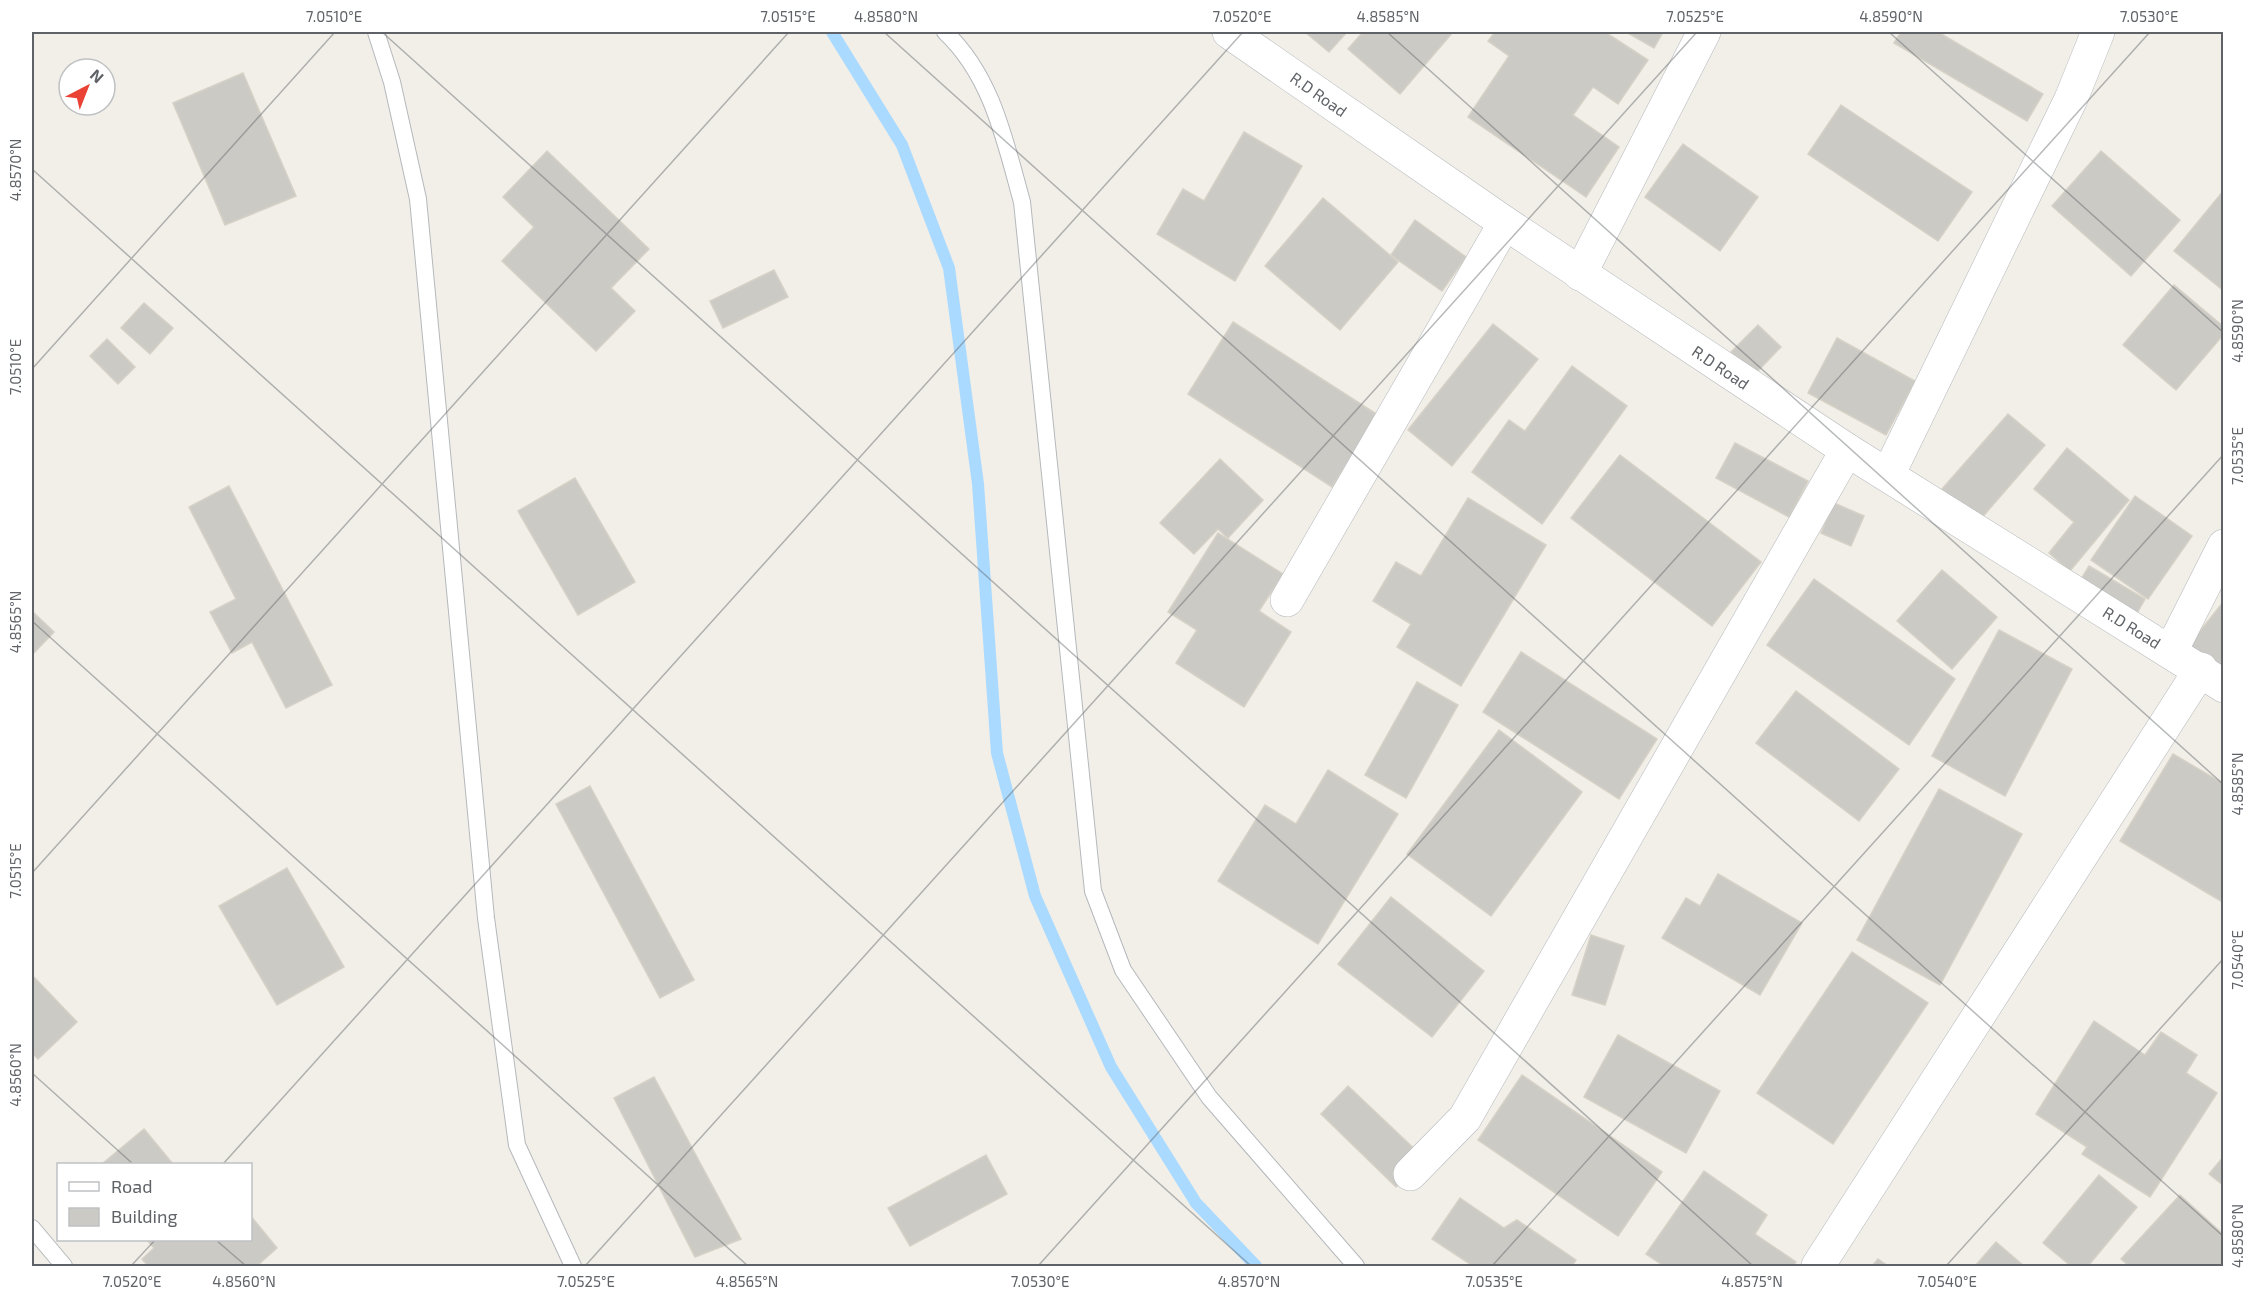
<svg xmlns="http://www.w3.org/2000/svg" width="2255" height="1298" font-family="'Exo 2',sans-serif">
<rect width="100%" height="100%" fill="#f1efe8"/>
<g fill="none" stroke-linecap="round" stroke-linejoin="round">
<path stroke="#aadaff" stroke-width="12" d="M832,32L902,145L949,268L978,484L997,753L1035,896L1111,1067L1196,1203L1256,1266"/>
</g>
<g fill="#cccac5" stroke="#d6d1c6" stroke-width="1.5">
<path d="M1305,32H1347L1329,52Z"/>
<path d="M1363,32H1453L1400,94L1348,49Z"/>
<path d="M1495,32H1605L1648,60L1618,104L1593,87L1573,115L1619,147L1586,197L1468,117L1509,56L1488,41Z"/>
<path d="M1626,32H1663L1654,48Z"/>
<path d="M1901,32H1938L2043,94L2027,121L1894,43Z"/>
<path d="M243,73L296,196L225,225L173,103Z"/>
<path d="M1841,105L1972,192L1938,241L1808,154Z"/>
<path d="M1244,132L1302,166L1235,281L1157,234L1183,189L1204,201Z"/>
<path d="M1683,144L1758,197L1720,251L1645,197Z"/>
<path d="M547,151L649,249L611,288L635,311L596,351L502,261L534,227L503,197Z"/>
<path d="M2101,151L2180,220L2131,276L2052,206Z"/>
<path d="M2224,190V291L2174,251Z"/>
<path d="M1323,198L1398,262L1340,330L1265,266Z"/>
<path d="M1415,220L1466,257L1442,291L1391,255Z"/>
<path d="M774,270L788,297L723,328L710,301Z"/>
<path d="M2174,285L2224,327V334L2176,390L2123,345Z"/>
<path d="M144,303L173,328L150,354L121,328Z"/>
<path d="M1233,322L1378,415L1332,487L1188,394Z"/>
<path d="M1493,324L1538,359L1452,466L1408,430Z"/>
<path d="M1758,325L1781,347L1755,374L1731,352Z"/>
<path d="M1837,338L1915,381L1886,435L1808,393Z"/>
<path d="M107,339L135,367L118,384L90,356Z"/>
<path d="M1572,366L1627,406L1542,524L1472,472L1509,420L1525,431Z"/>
<path d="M2008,414L2045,445L1979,521L1942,489Z"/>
<path d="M1735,443L1808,481L1789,517L1716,478Z"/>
<path d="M2067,448L2129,500L2070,571L2049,553L2074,522L2034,489Z"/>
<path d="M1620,455L1761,562L1712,626L1571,518Z"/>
<path d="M1220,459L1263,500L1228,538L1218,529L1194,554L1160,523Z"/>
<path d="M575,478L635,582L578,615L518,511Z"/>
<path d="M229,486L332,685L286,708L252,642L232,653L210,612L236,599L189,507Z"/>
<path d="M2135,496L2192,536L2148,599L2091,560Z"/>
<path d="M1468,498L1546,545L1461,686L1397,647L1411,624L1373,601L1396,562L1421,576Z"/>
<path d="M1834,503L1864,516L1851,546L1821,533Z"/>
<path d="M1218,533L1283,574L1259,611L1291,632L1244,707L1176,663L1197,630L1168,612Z"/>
<path d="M2089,566L2145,599L2132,622L2075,589Z"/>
<path d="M1942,570L1997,617L1952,669L1897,621Z"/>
<path d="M1814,579L1955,679L1909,745L1767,645Z"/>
<path d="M2224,601V662L2219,668L2189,645Z"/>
<path d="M34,613L54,632L32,655V616Z"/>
<path d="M1999,630L2072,669L2005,796L1932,756Z"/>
<path d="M1521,652L1657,739L1619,799L1483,712Z"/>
<path d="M1417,682L1458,705L1406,798L1365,775Z"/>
<path d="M1796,691L1899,769L1859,821L1756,743Z"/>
<path d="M1499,730L1582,792L1491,916L1407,854Z"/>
<path d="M2173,754L2224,784V903L2120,841Z"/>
<path d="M1328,770L1398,814L1318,944L1218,881L1265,805L1296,824Z"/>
<path d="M590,786L694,980L660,998L556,804Z"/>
<path d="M1939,789L2022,834L1940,985L1857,940Z"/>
<path d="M287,868L344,967L277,1005L219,906Z"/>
<path d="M1718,874L1802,923L1760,995L1662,938L1686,898L1700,906Z"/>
<path d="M1391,897L1484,971L1432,1037L1338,964Z"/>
<path d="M1591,935L1624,946L1605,1005L1572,995Z"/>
<path d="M1852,952L1928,1003L1833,1144L1757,1093Z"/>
<path d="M32,975L77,1022L38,1059L32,1053Z"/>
<path d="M2094,1021L2145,1055L2161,1032L2197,1055L2186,1073L2217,1093L2150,1197L2082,1154L2087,1147L2036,1114Z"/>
<path d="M1618,1035L1720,1091L1686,1153L1584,1097Z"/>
<path d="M1522,1075L1662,1172L1618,1236L1478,1140Z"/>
<path d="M654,1077L741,1239L695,1257L614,1098Z"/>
<path d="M1348,1086L1424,1158L1396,1187L1321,1114Z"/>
<path d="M144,1129L173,1164H102Z"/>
<path d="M986,1155L1007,1194L910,1246L888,1208Z"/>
<path d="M2224,1156V1186L2209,1174Z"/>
<path d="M1704,1171L1767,1215L1755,1234L1796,1262L1793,1266H1664L1646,1254Z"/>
<path d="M2099,1175L2137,1207L2088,1266H2071L2043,1243Z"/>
<path d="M2180,1195L2224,1235V1262L2219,1266H2129L2121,1259Z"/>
<path d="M1460,1198L1504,1228L1517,1220L1576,1260L1572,1266H1473L1432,1239Z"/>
<path d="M250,1215L277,1248L259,1264L261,1266H148L142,1259L154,1248L147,1240H250Z"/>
<path d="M1996,1242L2024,1266H1975Z"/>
<path d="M1878,1259L1888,1266H1872Z"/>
</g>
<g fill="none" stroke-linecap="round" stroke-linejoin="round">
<g stroke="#b5b8bc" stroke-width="18">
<g id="lane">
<path d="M376,32L392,82L418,199L486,918L517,1145L573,1266"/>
<path d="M945,32C992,76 1005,141 1022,202L1093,891L1123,970L1209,1097L1356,1266"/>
<path d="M32,1228L64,1266"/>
</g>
</g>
<g stroke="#b5b8bc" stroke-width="34">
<g id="street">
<path d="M1229,32L1505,223L1847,450L2224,686"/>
<path d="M1580,274L1704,32"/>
<path d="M1888,475L2071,99L2098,32"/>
<path d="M1287,600L1505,223"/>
<path d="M2171,651L2224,546"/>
<path d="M1410,1174L1465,1118L1847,450"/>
<path d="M1818,1266L2201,669"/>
</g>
</g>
<use href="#lane" stroke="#fff" stroke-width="16"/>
<use href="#street" stroke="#fff" stroke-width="33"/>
</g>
<path fill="none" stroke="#5f6368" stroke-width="1.5" stroke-opacity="0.45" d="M382,32L1753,1266M884,32L2224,1237M1387,32L2224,785M1889,32L2224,333M32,169L1251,1266M32,369L335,32M32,621L748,1266M32,873L789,32M32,1073L133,1164M223,1164L1243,32M216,1240L246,1266M131,1266L155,1240M585,1266L1697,32M1038,1266L2150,32M1492,1266L2224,454M1946,1266L2224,958"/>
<g text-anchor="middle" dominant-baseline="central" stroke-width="6" stroke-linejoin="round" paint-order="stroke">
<g font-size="16" fill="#5f6368" stroke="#fff">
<text transform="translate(1319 94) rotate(35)">R.D Road</text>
<text transform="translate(1721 367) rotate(34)">R.D Road</text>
<text transform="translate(2132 627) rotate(32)">R.D Road</text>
</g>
</g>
<rect width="2255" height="1298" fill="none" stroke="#ffffff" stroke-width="66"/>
<rect x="57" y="1163" width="195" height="78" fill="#ffffff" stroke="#bfc1c3" stroke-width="1.5"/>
<rect x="69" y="1182" width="30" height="9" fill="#ffffff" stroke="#bfc1c3" stroke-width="1.5"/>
<text x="111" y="1193" font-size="18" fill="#5f6368">Road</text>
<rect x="69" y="1208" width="30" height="18" fill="#cccac5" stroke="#bfc1c3" stroke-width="1.5"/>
<text x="111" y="1223" font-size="18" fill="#5f6368">Building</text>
<g transform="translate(87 87) rotate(42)"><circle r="28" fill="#ffffff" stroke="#bfc1c3" stroke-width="1.5"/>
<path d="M0-4.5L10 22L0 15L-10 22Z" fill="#ea4335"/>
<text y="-9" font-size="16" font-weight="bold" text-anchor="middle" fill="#5f6368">N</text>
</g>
<rect x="33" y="33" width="2189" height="1232" fill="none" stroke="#5f6368" stroke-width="2"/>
<g font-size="15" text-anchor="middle" fill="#5f6368">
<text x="334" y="22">7.0510°E</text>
<text x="788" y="22">7.0515°E</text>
<text x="886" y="22">4.8580°N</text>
<text x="1242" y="22">7.0520°E</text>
<text x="1388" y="22">4.8585°N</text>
<text x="1695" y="22">7.0525°E</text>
<text x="1891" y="22">4.8590°N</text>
<text x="2149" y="22">7.0530°E</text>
<text transform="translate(16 170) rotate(-90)" y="5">4.8570°N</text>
<text transform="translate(2238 331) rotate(-90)" y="5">4.8590°N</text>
<text transform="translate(16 367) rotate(-90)" y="5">7.0510°E</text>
<text transform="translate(2238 456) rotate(-90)" y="5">7.0535°E</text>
<text transform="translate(16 622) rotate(-90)" y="5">4.8565°N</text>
<text transform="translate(2238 784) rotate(-90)" y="5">4.8585°N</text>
<text transform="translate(16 871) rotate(-90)" y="5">7.0515°E</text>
<text transform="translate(2238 960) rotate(-90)" y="5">7.0540°E</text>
<text transform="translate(16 1075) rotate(-90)" y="5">4.8560°N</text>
<text transform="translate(2238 1236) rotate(-90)" y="5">4.8580°N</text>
<text x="132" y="1287">7.0520°E</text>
<text x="244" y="1287">4.8560°N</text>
<text x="586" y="1287">7.0525°E</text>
<text x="747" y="1287">4.8565°N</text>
<text x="1040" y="1287">7.0530°E</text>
<text x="1249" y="1287">4.8570°N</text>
<text x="1494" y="1287">7.0535°E</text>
<text x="1752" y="1287">4.8575°N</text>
<text x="1947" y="1287">7.0540°E</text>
</g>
</svg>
